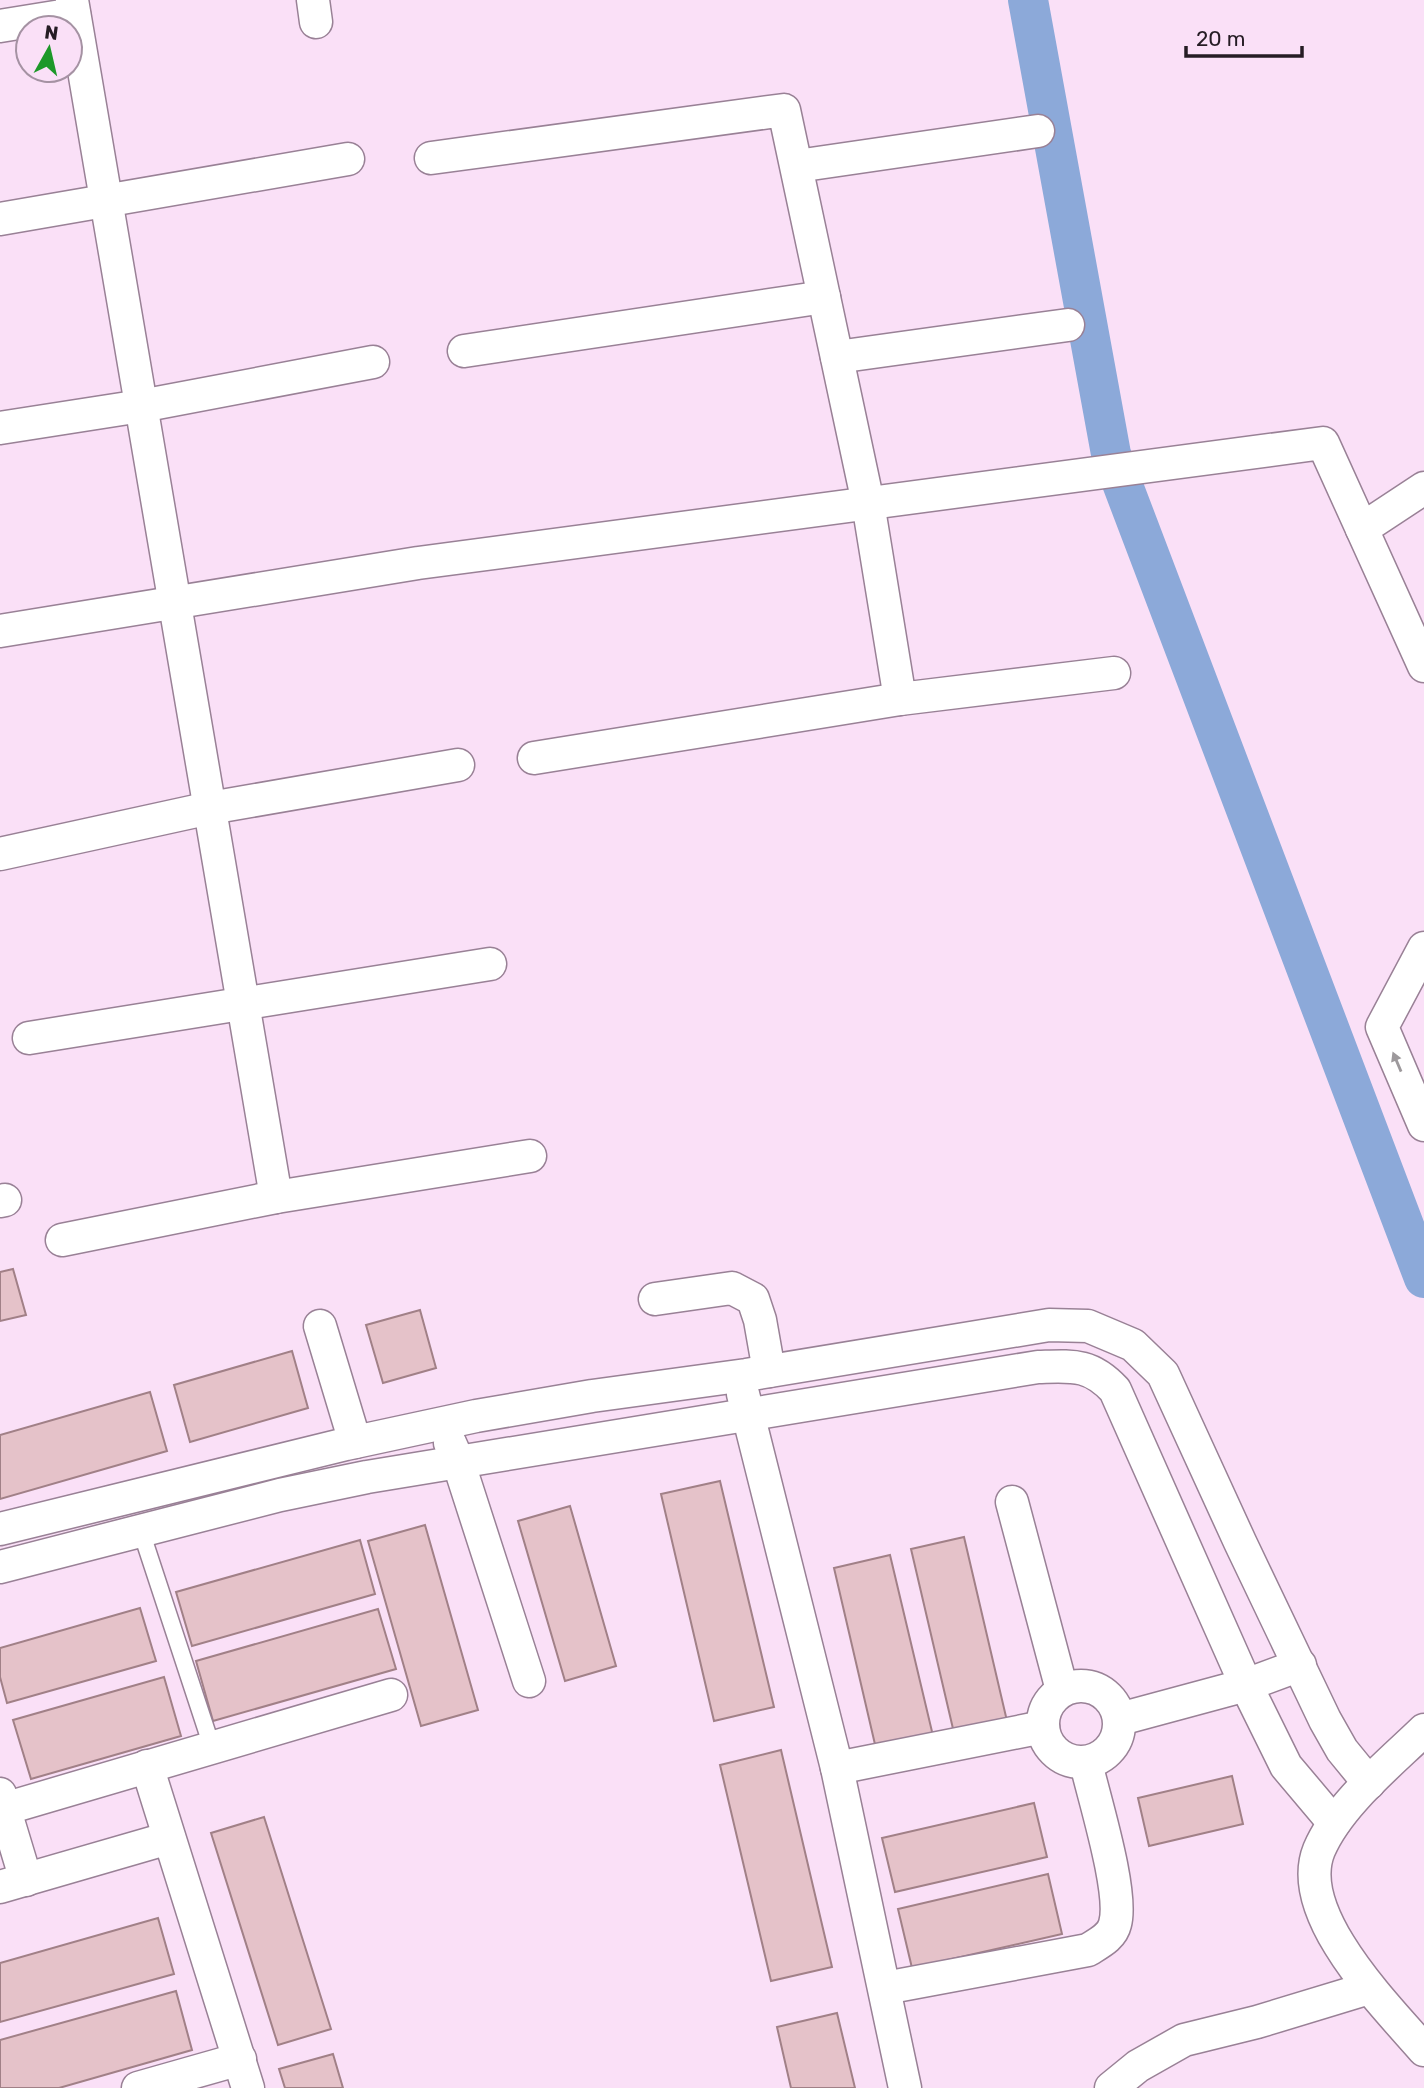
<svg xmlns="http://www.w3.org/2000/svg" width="1424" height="2088" font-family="Rubik,sans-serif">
<rect width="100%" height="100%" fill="#fae0f7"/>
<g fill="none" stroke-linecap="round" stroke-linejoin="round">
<path stroke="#8ca9d9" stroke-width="40" d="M1028,0L1111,454L1424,1278"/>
</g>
<g fill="#e5c2c9" stroke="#a18087" stroke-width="2">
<path d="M13,1269L26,1315L0,1321V1272Z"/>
<path d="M420,1310L436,1368L383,1383L366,1325Z"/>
<path d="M292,1351L308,1408L190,1442L174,1385Z"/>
<path d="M150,1392L167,1451L0,1499V1435Z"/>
<path d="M720,1481L774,1707L714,1721L661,1494Z"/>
<path d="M570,1506L616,1666L565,1681L518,1521Z"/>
<path d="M425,1525L478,1710L421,1726L368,1541Z"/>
<path d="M964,1537L1007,1721L954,1733L911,1549Z"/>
<path d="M360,1540L375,1594L192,1646L176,1592Z"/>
<path d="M890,1555L934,1740L877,1753L834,1568Z"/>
<path d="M140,1608L156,1661L7,1703L0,1677V1648Z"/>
<path d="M378,1609L396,1669L213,1721L196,1661Z"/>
<path d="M164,1677L181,1736L31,1779L13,1720Z"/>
<path d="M781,1750L832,1967L771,1981L720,1765Z"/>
<path d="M1232,1776L1243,1824L1149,1846L1138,1798Z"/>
<path d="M1034,1803L1047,1857L895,1892L882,1838Z"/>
<path d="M264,1817L331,2029L278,2045L211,1833Z"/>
<path d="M1048,1874L1062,1934L912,1968L898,1909Z"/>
<path d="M158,1918L174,1974L0,2022V1963Z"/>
<path d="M176,1991L192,2050L59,2088H0V2040Z"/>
<path d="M837,2013L855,2088H791L777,2027Z"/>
<path d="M333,2054L343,2088H285L279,2069Z"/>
</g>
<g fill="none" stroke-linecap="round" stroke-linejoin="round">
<g stroke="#998196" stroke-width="19">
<path id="service" d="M141,1531L212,1747"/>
</g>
<g stroke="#998196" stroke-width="35">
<g id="minor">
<path d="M72,0L276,1197"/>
<path d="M313,0L316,22"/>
<path d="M0,26L74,14"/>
<path d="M431,158L784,110L868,503L900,699L1114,673"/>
<path d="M797,166L1038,131"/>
<path d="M0,219L348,159"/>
<path d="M464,351L824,297"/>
<path d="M837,357L1068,325"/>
<path d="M0,428L141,406L373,362"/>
<path d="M1362,529L1424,488"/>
<path d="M0,631L418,563L1323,443L1424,666"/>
<path d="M534,758L900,699"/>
<path d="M0,854L210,808L458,765"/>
<path d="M1424,948L1382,1027L1424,1125"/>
<path d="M29,1038L490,964"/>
<path d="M0,1201L5,1200"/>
<path d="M62,1240L276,1197L530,1156"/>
<path d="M655,1299L732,1288L753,1299L760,1320L769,1371"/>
<path d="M320,1326L355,1442"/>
<path d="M743,1394L837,1768L905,2088"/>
<path d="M450,1443L458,1461L529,1681"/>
<path d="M1012,1502L1062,1690"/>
<path d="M0,1529L346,1444L476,1416L592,1396L746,1375L1049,1325L1088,1326L1133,1345L1163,1374L1240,1542L1325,1720L1342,1750L1369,1783"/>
<path d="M0,1567L280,1495L367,1477L1038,1367C1072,1366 1090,1363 1115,1390L1246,1685L1286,1766L1334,1823"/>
<circle cx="1081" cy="1724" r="38"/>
<path d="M1120,1719L1246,1685L1300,1665"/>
<path d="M1424,1730C1389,1764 1338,1805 1319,1850C1293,1914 1386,2006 1424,2050"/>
<path d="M147,1766L248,2088"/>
<path d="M837,1768L1043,1727"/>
<path d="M0,1794L26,1880"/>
<path d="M4,1809L391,1695"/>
<path d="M0,1887L169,1838"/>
<path d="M885,1988L1088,1950C1099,1943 1112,1937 1115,1924C1124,1893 1094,1798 1086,1763"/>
<path d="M138,2088L240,2059"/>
<path d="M1111,2088L1138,2066L1184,2040L1257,2022L1369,1988"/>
</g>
</g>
<use href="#service" stroke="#fff" stroke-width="16"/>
<use href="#minor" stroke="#fff" stroke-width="32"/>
</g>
<defs><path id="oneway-solid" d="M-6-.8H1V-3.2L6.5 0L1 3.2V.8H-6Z" transform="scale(1.75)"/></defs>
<use fill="#9d999c" href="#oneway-solid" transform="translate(1397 1062) rotate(-113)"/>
<g transform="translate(49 49) rotate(8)"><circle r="33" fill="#fae0f7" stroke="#a592a3" stroke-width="2"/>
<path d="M0-5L12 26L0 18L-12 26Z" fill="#1d9829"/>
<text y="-10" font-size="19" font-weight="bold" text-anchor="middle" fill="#251c24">N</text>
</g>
<path d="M1186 46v10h116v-10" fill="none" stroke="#251c24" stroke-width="3.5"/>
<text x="1196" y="46" font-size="21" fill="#251c24" stroke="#fae0f7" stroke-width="5" paint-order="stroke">20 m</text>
</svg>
